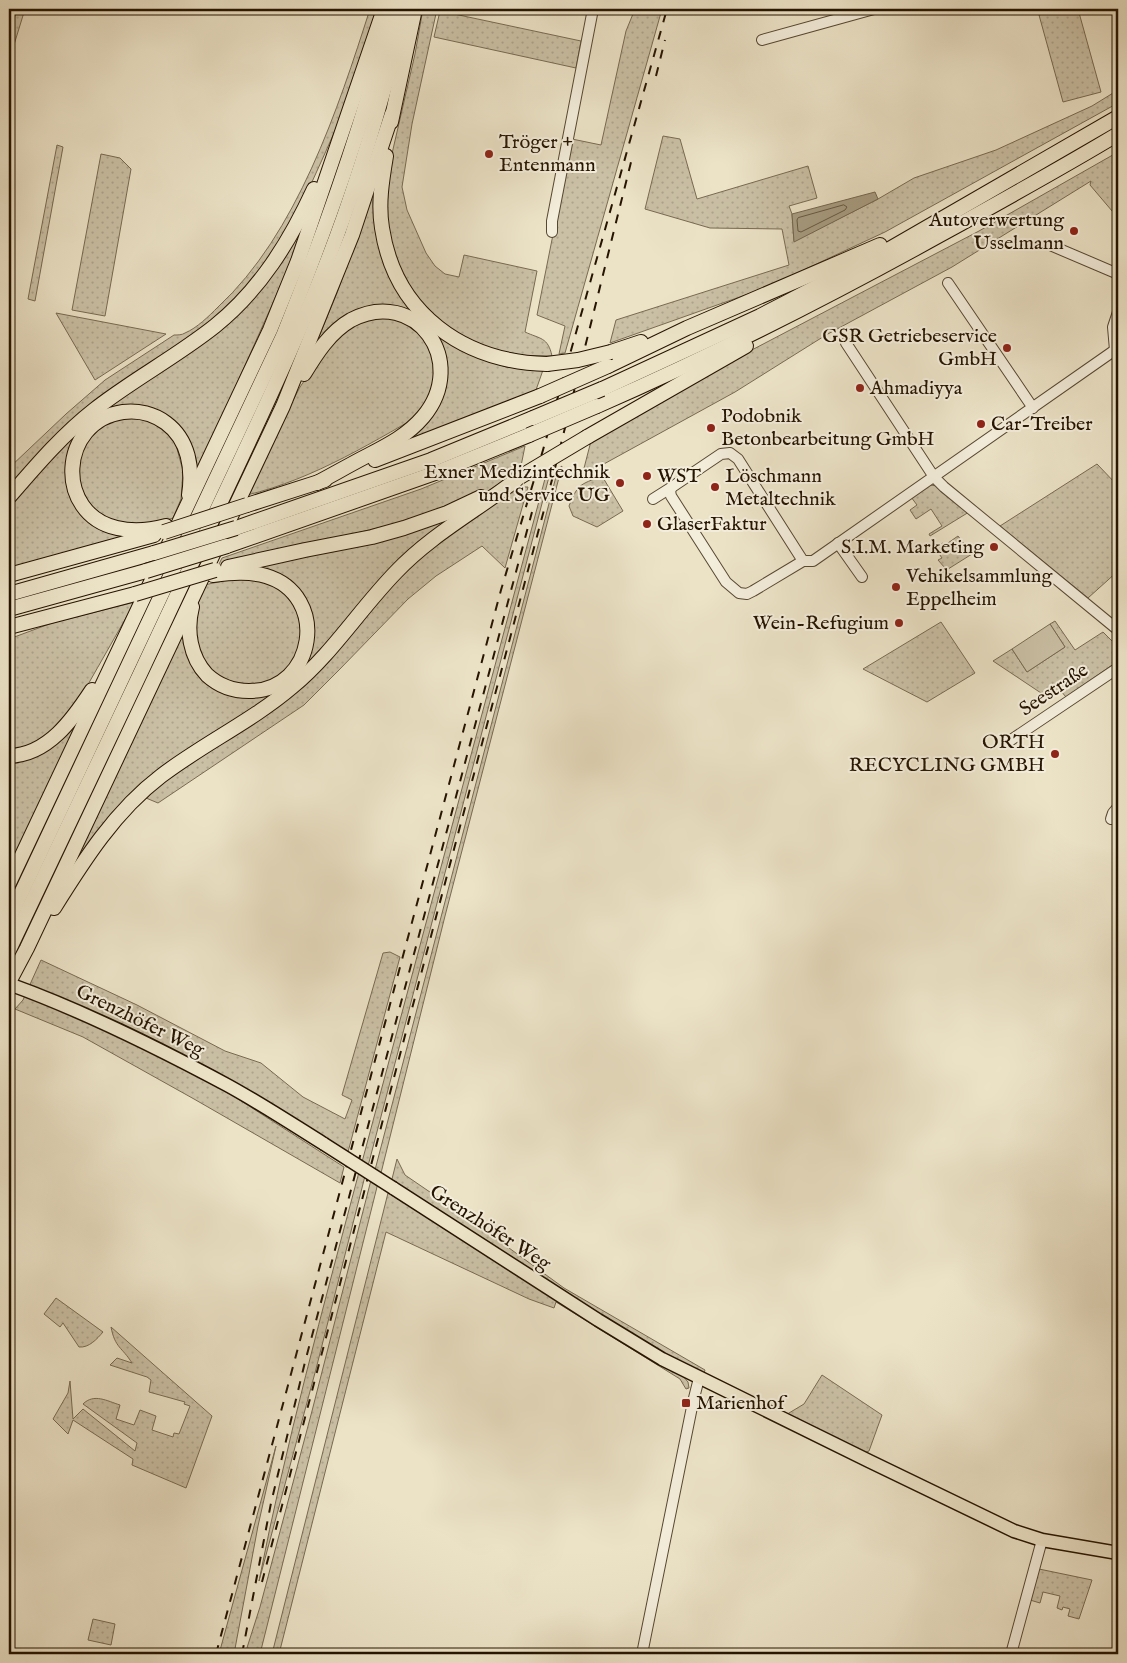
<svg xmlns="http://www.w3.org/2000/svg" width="1127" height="1663" font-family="'IM FELL English',serif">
<defs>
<pattern id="green-dots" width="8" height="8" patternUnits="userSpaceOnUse" patternTransform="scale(1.25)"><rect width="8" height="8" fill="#cac0a5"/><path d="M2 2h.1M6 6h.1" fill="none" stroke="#ada48c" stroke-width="1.8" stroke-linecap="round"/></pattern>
</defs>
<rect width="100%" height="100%" fill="#ece3c7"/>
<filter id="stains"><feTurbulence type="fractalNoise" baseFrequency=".004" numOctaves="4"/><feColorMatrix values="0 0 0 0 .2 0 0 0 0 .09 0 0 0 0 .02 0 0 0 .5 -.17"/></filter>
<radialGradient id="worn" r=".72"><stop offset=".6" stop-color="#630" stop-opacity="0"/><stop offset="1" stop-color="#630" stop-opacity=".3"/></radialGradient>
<g fill="url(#green-dots)" stroke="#786a52">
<path d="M17,9H25L9,61V35Z"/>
<path d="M370,9H377L341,117L326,151L302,204L282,240L249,286L213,320L9,488V468L66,414L105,380L174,335C178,335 182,335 185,333C197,328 209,316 218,307C297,234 338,109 370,9Z"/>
<path d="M423,9H437L412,124L402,187L407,210L426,253L435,266L445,274L459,277L464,255L537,271L525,332C540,339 548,337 552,356L505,355L452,332L418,298L405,278L394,256L389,237L386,205L391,158L415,54Z"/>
<path d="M635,9H662L565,353L559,354L565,326L537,315L572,139L601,145L626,31Z"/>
<path d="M1060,9H1078L1101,92L1063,102L1039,15Z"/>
<path d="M440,11L581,41L576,68L434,37Z"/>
<path d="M1118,90V103L885,232L765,288L610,343L616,320L789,265L782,229L710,228L645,209L663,136L680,139L697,199L808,166L817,198L789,206L792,214L794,241L878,199L914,178L996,150L1092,106Z"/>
<path d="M57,145L63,147L35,301L28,299Z"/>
<path d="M1118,152V218L1090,185L1091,181L952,267L826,335L735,392L582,476L591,441L727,363L979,231Z"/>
<path d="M101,154L120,158L131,169L105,316L72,310Z"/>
<path d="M375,187L385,259L444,338L477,357L506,367L543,370L536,390L398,445L436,406C376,440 315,479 247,495L273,439L300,387L324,352L347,330L313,351L337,293Z"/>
<path d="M301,230L293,256L272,305L195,477L185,439L176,445L183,471L181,499L173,518L121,534V537L9,568V503L80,428L105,408L201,345Z"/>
<path d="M56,313L166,334L95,380Z"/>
<path d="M525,446L520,471L478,497L432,515L218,566L222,558L421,489Z"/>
<path d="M1097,464L1118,486V571L1088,598L1000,526Z"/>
<path d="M562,466L445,916L381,1173L375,1170L558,469Z"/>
<path d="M550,473L368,1166L362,1162L546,475Z"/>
<path d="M602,476L623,511L597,527L573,516L569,506C578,484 579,485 602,476Z"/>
<path d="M930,485L937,486L969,512L930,536L929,534L942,526L931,509L916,519L910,510L917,505L911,497Z"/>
<path d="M519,487H528L505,568L482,546L436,576L408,599L339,670L304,705L158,803L134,793L68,878L185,624L196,642L194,616L204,585L223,581L254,567L393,538L447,520L419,541L403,556Z"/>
<path d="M958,536L972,554L937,576H934L945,568L938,560L942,558L935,548L943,543L945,545Z"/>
<path d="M135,602L78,702L86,710L9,871V639L52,623Z"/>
<path d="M1055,621L1075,650L1103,632L1118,647V661L1066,697L1060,690L1047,697L993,661L1012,649L1027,672L1065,647L1050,624Z"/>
<path d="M941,622L975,673L927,702L863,669Z"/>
<path d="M390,952L400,957L348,1152L248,1093L196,1072L344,1167L340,1183L194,1099L83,1037L15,1009L23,1000L41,960L137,1005L225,1051L261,1063L303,1097L345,1119L352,1100L342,1095L383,953Z"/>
<path d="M397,1159L405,1175L465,1216L564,1288L705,1370L703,1377L624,1333L391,1183Z"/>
<path d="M359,1172L365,1176L316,1369L259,1581C286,1443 323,1308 359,1172Z"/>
<path d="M371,1180L378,1183L260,1654H245L260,1607L312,1411Z"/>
<path d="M388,1193L682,1375L688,1382L689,1388L686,1389L680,1379L556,1302L554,1308L529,1299L386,1232L279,1654H272Z"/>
<path d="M56,1298L103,1332C97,1339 89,1348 79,1347L63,1323L60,1327L44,1314Z"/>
<path d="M111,1327L212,1416L186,1488L132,1465L133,1459L73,1420L68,1434L53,1419L68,1393L70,1381L73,1419L83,1409L135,1451L137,1443L83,1404C94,1393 107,1401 120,1405L116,1419L134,1425L140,1410L156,1416L152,1430L173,1437L174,1433L179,1434L190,1406L184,1404L185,1402L149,1392L151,1380L147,1377L110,1365L117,1358L132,1363C122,1347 115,1348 111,1327Z"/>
<path d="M822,1375L882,1415L869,1451L862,1454L784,1416L804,1404Z"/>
<path d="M276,1446L258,1526L234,1654H219Z"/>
<path d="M1039,1569L1092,1580L1079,1619L1068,1616L1070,1609L1063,1607L1062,1610L1057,1608L1060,1596L1043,1592L1040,1603L1030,1600Z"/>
<path d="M93,1619L115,1624L111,1645L88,1640Z"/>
</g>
<path fill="#cac0a5" stroke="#786a52" d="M1050,624L1065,647L1027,672L1012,649Z"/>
<path fill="#a89d83" stroke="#74664f" d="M875,192L878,199L794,242L792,214Z"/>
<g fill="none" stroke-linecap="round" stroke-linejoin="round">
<path stroke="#665842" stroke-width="1" d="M844,205L847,207L845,210L801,232L798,231L797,220L798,218Z"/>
<g stroke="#574832" stroke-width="12">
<g id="minor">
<path d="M762,40L874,9"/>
<path d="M552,232V221L593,9"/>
<path d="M1050,245L1118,274"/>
<path d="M948,283L1033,408"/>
<path d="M846,343L934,477L944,487L1118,630"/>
<path d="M1115,350L1113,327L1118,312"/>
<path d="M653,499L672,487"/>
<path d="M838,543L862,577"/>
<path d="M803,561L738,459L730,453L721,454L672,487L670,491L671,496L726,582L739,593L747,594L753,591L803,561H813L1115,350"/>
<path d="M1008,742L1118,668"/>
<path d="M1111,819L1113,813L1118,807"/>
<path d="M642,1654L693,1402L699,1378"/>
<path d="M1011,1654L1042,1540"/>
</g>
</g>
<g stroke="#251400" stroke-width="15">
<g id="major">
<path d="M9,984C84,1011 156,1047 227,1085C260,1103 292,1124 324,1144"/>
<path d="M393,1188L598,1320L662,1359L869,1461L1014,1531L1042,1540L1118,1553"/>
</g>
</g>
<g stroke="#251400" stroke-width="16">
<g id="highway">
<path d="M391,122L415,9"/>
<path d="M386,156C382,180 378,204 382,228C395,314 464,362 547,364"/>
<path d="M611,352L641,342"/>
<path d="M608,366L687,328L880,245"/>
<path d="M304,374C316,354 330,332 351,320C415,286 470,361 423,417C406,437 384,447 361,459C346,467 332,475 317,483"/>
<path d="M602,389L760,316L886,251L1118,117"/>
<path d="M597,406C714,355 828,297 940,235C1000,202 1060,169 1118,134"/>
<path d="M587,437L746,346"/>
<path d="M375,460L540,396"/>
<path d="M9,497C35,467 62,435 94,410C132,380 176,357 215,326C260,290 290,241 314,189"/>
<path d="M247,505L325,480"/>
<path d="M166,526C151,530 133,532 117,528C54,514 59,421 123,412C138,410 154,414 166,423C189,440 193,469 189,495"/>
<path d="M236,528L431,460L533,418"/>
<path d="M227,546L438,472L529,435"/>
<path d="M228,567L305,550L372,537L404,528L447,513L481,497"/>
<path d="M9,575L154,535"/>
<path d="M9,594L154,553"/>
<path d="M192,607C186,630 190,657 207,675C219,686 233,691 249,691C316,691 330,595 266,576C249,571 230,573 213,575"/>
<path d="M9,609L146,571"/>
<path d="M9,627L135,594"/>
<path d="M9,756C48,755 73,719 92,690"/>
<path d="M9,883L270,330L298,261L383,12"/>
<path d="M54,908C84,860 115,811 161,776C203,744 252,721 292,687C332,654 360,609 396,572C431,535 476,511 516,480"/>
<path d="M9,919L283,336C326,229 365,121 392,9"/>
<path d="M9,950C73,816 137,681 200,546C251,437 304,329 344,216C368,148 388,79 405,9"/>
<path d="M9,982L27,948L283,406L352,235L392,114"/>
</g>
</g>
<use href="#minor" stroke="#f3eddb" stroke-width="10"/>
<use href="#major" stroke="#ece3c7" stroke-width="12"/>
<use href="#highway" stroke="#ece3c7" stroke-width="14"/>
<g stroke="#251400" stroke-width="2" stroke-dasharray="9 9" stroke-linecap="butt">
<path d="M656,76L665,40"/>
<path d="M262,1582L436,917L553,476L633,154"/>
<path d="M216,1654L501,590L543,450L667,9"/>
<path d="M242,1654L271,1503L305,1362L532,512"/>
</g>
<g stroke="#251400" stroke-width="15" stroke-linecap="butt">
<path id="major-bridge" d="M324,1144L393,1188"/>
</g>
<g stroke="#251400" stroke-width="16" stroke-linecap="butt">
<g id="highway-bridge">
<path d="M547,364L578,360L611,352"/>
<path d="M540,396L608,366"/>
<path d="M533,418L602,389"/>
<path d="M529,435L597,406"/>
<path d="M520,477L587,437"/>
<path d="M164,532L247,505"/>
<path d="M154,553L236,528"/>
<path d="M146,571L227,546"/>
<path d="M135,594L215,570"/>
</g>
</g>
<use href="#major-bridge" stroke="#ece3c7" stroke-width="12"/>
<use href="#highway-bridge" stroke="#ece3c7" stroke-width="14"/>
</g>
<g fill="#8f2418" stroke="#f3eddb" stroke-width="2">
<circle cx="489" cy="154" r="5"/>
<circle cx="1074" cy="231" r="5"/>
<circle cx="1007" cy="348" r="5"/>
<circle cx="860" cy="388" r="5"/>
<circle cx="981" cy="424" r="5"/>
<circle cx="711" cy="428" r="5"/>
<circle cx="647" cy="476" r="5"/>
<circle cx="620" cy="483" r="5"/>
<circle cx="715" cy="487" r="5"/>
<circle cx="647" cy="524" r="5"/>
<circle cx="994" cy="547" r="5"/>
<circle cx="896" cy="587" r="5"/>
<circle cx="899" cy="623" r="5"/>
<circle cx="1055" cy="754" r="5"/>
<rect x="681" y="1398" width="10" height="10" rx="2.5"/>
</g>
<g text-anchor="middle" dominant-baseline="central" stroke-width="4" stroke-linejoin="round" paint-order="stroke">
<g font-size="20" fill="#251400" stroke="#f3eddb" text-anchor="start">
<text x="499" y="142">Tröger +<tspan x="499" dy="23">Entenmann</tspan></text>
<text x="1064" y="220" text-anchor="end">Autoverwertung<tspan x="1064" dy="23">Usselmann</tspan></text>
<text x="997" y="336" text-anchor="end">GSR Getriebeservice<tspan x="997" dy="23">GmbH</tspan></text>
<text x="870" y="388">Ahmadiyya</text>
<text x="721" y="416">Podobnik<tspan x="721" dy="23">Betonbearbeitung GmbH</tspan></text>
<text x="991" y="424">Car-Treiber</text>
<text x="610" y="472" text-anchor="end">Exner Medizintechnik<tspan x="610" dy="23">und Service UG</tspan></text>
<text x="657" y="476">WST</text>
<text x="725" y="476">Löschmann<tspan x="725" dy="23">Metaltechnik</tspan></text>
<text x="657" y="524">GlaserFaktur</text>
<text x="984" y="547" text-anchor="end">S.I.M. Marketing</text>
<text x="906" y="576">Vehikelsammlung<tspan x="906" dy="23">Eppelheim</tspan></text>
<text x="889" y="623" text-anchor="end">Wein-Refugium</text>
<text x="1045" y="742" text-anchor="end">ORTH<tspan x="1045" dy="23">RECYCLING GMBH</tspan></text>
<text x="696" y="1403">Marienhof</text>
</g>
<g font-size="20" fill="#251400" stroke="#f3eddb">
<text transform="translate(1054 690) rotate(-34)">Seestraße</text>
<text transform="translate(140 1021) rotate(26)">Grenzhöfer Weg</text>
<text transform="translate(490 1228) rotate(33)">Grenzhöfer Weg</text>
</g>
</g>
<rect width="1127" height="1663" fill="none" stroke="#ece3c7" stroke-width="30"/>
<rect x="10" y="10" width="1107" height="1643" fill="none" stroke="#251400" stroke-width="2.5"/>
<rect x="15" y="15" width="1097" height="1633" fill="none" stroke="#251400"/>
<rect width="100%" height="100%" filter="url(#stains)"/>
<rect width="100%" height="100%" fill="url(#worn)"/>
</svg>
